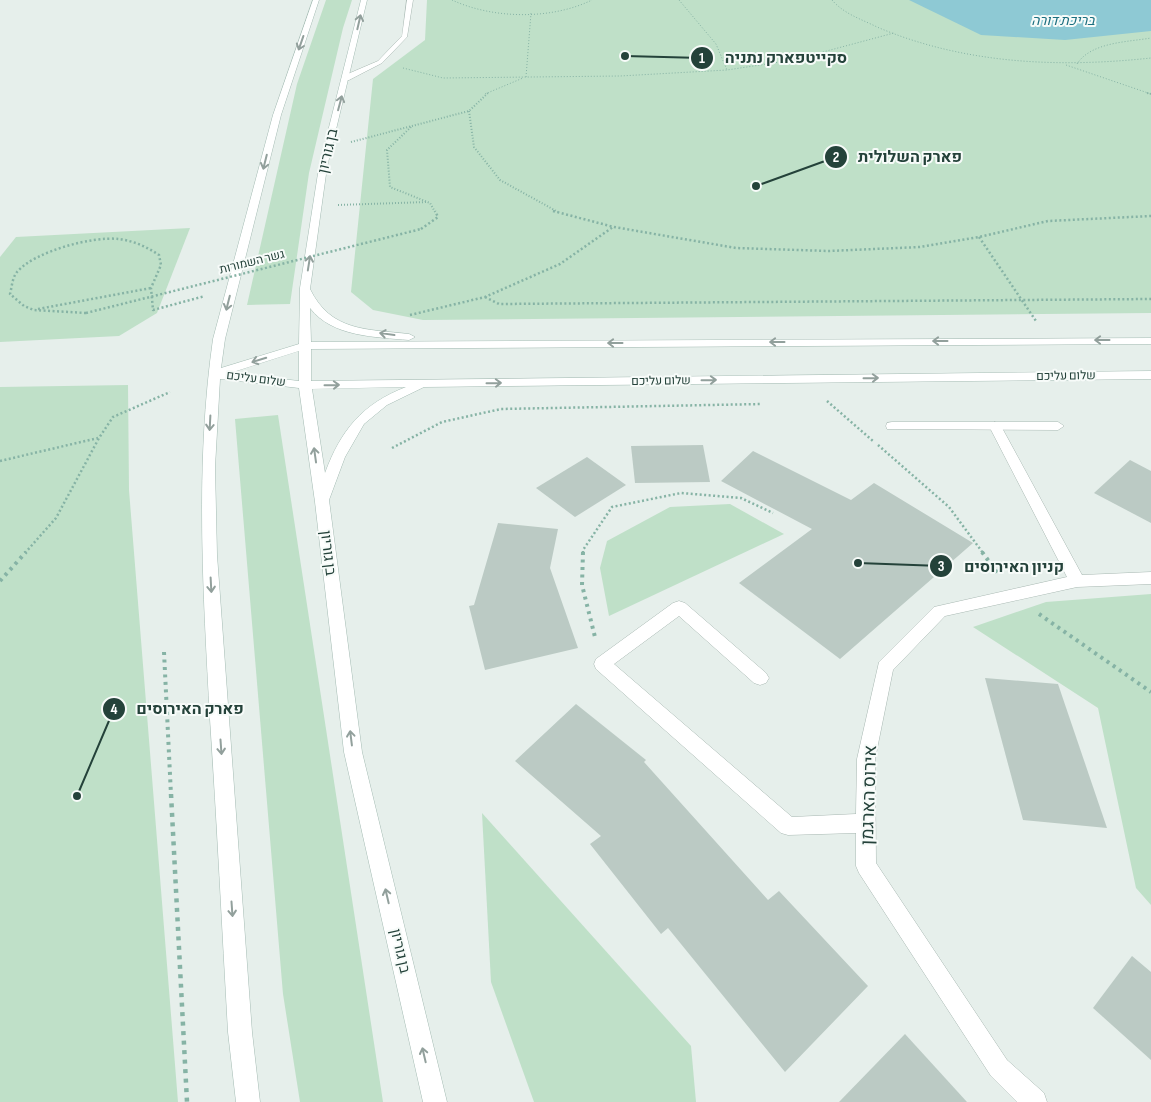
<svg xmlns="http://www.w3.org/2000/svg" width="1151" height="1102" font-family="'Sofia Sans Condensed',Heebo,sans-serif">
<rect width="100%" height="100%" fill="#e6efeb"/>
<g fill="#bfe0c8">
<path d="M326,0H352L343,28L309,173L290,304L247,305L297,84Z"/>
<path d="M427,0H1151V313L423,320L373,310L351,292L373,79L425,40Z"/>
<path d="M190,228L157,313L119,336L0,342V257L16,237Z"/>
<path d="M128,385L129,490L178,1102H0V387Z"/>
<path d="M278,415L383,1102H300L283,994L235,419Z"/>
<path d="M730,504L784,534L609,616L600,568L607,541L670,507Z"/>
<path d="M1151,594V905L1136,888L1098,708L973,627L1046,602Z"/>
<path d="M482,813L691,1046L696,1102H534L491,982Z"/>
</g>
<path fill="#8ec9d4" d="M909,0H1151V31L1065,40L981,35Z"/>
<g fill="#bbcac4">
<path d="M703,445L710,482L635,483L631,446Z"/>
<path d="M753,451L851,500L874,483L973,543L840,659L739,583L812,529L721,481Z"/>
<path d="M587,457L626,485L575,517L536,488Z"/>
<path d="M1130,460L1151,471V523L1094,493Z"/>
<path d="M498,523L558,529L550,568L578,648L485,670L469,606L474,605Z"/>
<path d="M985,678L1058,684L1107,828L1023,820Z"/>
<path d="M576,704L646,760L644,762L768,900L779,891L868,986L785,1072L668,928L661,934L590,844L601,836L515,761Z"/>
<path d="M1132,956L1151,972V1060L1093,1008Z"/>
<path d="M905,1034L967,1102H839Z"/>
</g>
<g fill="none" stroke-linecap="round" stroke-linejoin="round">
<g stroke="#a8b8b2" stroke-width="1">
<g id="service">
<path d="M407,0H413L407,37L382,63L349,80H343V76L378,61L402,36Z"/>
<path d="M892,422H1058L1064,426L1058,430L887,429L886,426L887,423Z"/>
</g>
</g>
<g stroke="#a8b8b2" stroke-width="1">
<path id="minor" d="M995,422L1001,426L1082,575L1151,572V584L1077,587L945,616L893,670L875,759L876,863L1007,1060L1044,1093L1047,1102H1017L991,1076L859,873L856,866V833L788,835L781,833L596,669L594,664L596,659L673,603L679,601L685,603L766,673L769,678L766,683L760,685L754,683L679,616L614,664L792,817L856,814L857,759L879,662L934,607L1067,577L989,426Z"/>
</g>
<g stroke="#a4bbb3" stroke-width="1">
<path id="secondary" d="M313,0H319L281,115L225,339L221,368L299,344L300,288L319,167L361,0H367L327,167L310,289C331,332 367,329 409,334L415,337L409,340C376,337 332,337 310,308L311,342L1151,338V344L311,349V381L1151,371V379L424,387L387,405L364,424L345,457L329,500L362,752L447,1102H423L344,752L315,502L299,388L220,379L215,467L217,555L252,1032L260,1102H236L228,1032C222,928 217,823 210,719C203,592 195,464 213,339L273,115ZM299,351V381L230,373ZM406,387C362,404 341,430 325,473L312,389Z"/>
</g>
<g stroke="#86b3a5" stroke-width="1" stroke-dasharray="1 2" stroke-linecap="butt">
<path d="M452,0C493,19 551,20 592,0"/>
<path d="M679,0L716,44L727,70"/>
<path d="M832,0C844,14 861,19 877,27C964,64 1058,68 1151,58"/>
<path d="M1077,64C1091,42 1128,42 1151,38"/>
<path d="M1066,65L1151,94"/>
<path d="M403,68L443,78L620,76L727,70L793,60L894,33"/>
<path d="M526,77L531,13"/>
<path d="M485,94L523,78"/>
</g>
<g stroke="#86b3a5" stroke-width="2" stroke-dasharray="1 2" stroke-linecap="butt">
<path d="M1147,93L1151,94"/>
<path d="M469,111L474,147L500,180L558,212"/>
<path d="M411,127L387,150L390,187L430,203L435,212"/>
<path d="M351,142L469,111L488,93"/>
<path d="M338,205L427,202"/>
</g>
<g stroke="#86b3a5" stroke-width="2.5" stroke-dasharray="2 2.5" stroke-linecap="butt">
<path d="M553,211L614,227L736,248L829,251L920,247L979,237L1048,221L1151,216"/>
<path d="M421,229L438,217L435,211"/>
<path d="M979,237L1036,321"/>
<path d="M485,297L499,304L1151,299"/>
<path d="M38,309L151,288"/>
<path d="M86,313L34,310L24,306L10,294C12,287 12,278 17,272C35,251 93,236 119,239C134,241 147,247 159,255L161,265L151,288L153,310L205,296"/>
<path d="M410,315L485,297L560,264L613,227"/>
<path d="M827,401L873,441"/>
<path d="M878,445L949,507L983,553"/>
<path d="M392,448L442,422L501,409L762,404"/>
<path d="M0,461L98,438"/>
<path d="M25,553L56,518L99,438L113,417L170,392"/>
<path d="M583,553V550L612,507L681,493L741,498L773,513"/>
</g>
<g stroke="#86b3a5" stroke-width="4" stroke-dasharray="3 4.5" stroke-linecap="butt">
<path d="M583,552L582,585L595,637"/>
<path d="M982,552L999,575"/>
<path d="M0,581L26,552"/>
<path d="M1039,614L1151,692"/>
<path d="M164,652L171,795"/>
</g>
<path stroke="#86b3a5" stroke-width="4.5" stroke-dasharray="4 5.5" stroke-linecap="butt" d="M171,794L187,1102"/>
<use href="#service" fill="#fff" fill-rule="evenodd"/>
<use href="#minor" fill="#fff" fill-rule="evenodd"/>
<use href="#secondary" fill="#fff" fill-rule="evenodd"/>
<path stroke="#86b3a5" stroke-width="2.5" stroke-dasharray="2 2.5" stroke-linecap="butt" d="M86,313L421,229"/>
</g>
<defs><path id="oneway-shaft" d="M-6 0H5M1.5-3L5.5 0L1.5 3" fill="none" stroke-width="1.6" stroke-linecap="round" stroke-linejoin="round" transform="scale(1.25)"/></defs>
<g stroke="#92a09c">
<use href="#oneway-shaft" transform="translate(359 22) rotate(-77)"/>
<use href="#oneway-shaft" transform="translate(301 43) rotate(109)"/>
<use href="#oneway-shaft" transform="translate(340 103) rotate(-75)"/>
<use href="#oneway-shaft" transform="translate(265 162) rotate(104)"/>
<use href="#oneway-shaft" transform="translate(309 263) rotate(-81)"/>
<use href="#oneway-shaft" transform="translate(228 303) rotate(104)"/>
<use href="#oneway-shaft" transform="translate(387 334) rotate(-172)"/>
<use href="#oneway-shaft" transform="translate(1102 340) rotate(-180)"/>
<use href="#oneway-shaft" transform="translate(940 341) rotate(180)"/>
<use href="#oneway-shaft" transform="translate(777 342) rotate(180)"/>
<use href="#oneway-shaft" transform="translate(615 343) rotate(180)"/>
<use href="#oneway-shaft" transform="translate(259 360) rotate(163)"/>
<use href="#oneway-shaft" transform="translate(871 378) rotate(-1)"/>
<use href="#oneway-shaft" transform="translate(709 380) rotate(-1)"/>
<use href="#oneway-shaft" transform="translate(494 383) rotate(-1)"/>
<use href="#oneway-shaft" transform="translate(332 385) rotate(-1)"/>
<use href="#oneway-shaft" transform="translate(210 423) rotate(93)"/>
<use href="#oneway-shaft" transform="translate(315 455) rotate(-98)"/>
<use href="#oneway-shaft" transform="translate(211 585) rotate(87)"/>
<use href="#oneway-shaft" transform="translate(351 738) rotate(-97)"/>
<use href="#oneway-shaft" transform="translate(221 747) rotate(86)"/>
<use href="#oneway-shaft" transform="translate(387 896) rotate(-103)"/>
<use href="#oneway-shaft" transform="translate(232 909) rotate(86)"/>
<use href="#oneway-shaft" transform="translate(424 1055) rotate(-103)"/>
</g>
<g text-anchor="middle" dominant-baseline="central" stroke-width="4" stroke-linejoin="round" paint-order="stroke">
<g font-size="12" fill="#24423a" stroke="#f7fbf9">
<text transform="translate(252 262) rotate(-14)">גשר השמורות</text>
<text transform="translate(1066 376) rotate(-1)">שלום עליכם</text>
<text transform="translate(256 379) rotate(7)">שלום עליכם</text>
<text transform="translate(661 381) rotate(-1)">שלום עליכם</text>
</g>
<g font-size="14" font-style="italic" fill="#1c6f80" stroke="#f7fbf9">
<text x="1063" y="20">בריכת דורה</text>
</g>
<g font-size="15" fill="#24423a" stroke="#f7fbf9">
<text transform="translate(328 151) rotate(-77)">בן גוריון</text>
<text transform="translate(328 553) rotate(83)">בן גוריון</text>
<text transform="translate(400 951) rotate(77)">בן גוריון</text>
</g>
<g font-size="18" fill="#24423a" stroke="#f7fbf9">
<text transform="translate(869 795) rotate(-88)">אירוס הארגמן</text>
</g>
</g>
<path fill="none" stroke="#24423a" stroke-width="2" d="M625 56L702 58M756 186L836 157M858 563L941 566M77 796L114 709"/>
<g fill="#24423a" stroke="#f7fbf9" stroke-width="2">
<circle cx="625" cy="56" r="5"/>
<circle cx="756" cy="186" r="5"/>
<circle cx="858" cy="563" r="5"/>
<circle cx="77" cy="796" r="5"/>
<circle cx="702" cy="58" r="12"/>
<circle cx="836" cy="157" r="12"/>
<circle cx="941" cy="566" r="12"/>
<circle cx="114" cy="709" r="12"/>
</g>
<g font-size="15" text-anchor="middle" font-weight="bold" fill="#fff">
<text x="702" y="63">1</text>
<text x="836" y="162">2</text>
<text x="941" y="571">3</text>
<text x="114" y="714">4</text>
</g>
<g font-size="16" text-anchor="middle" font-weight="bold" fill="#24423a" stroke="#f7fbf9" stroke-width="4" stroke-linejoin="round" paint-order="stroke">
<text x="786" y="63">סקייטפארק נתניה</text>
<text x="910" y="162">פארק השלולית</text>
<text x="1014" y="572">קניון האירוסים</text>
<text x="190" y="714">פארק האירוסים</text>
</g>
</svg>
